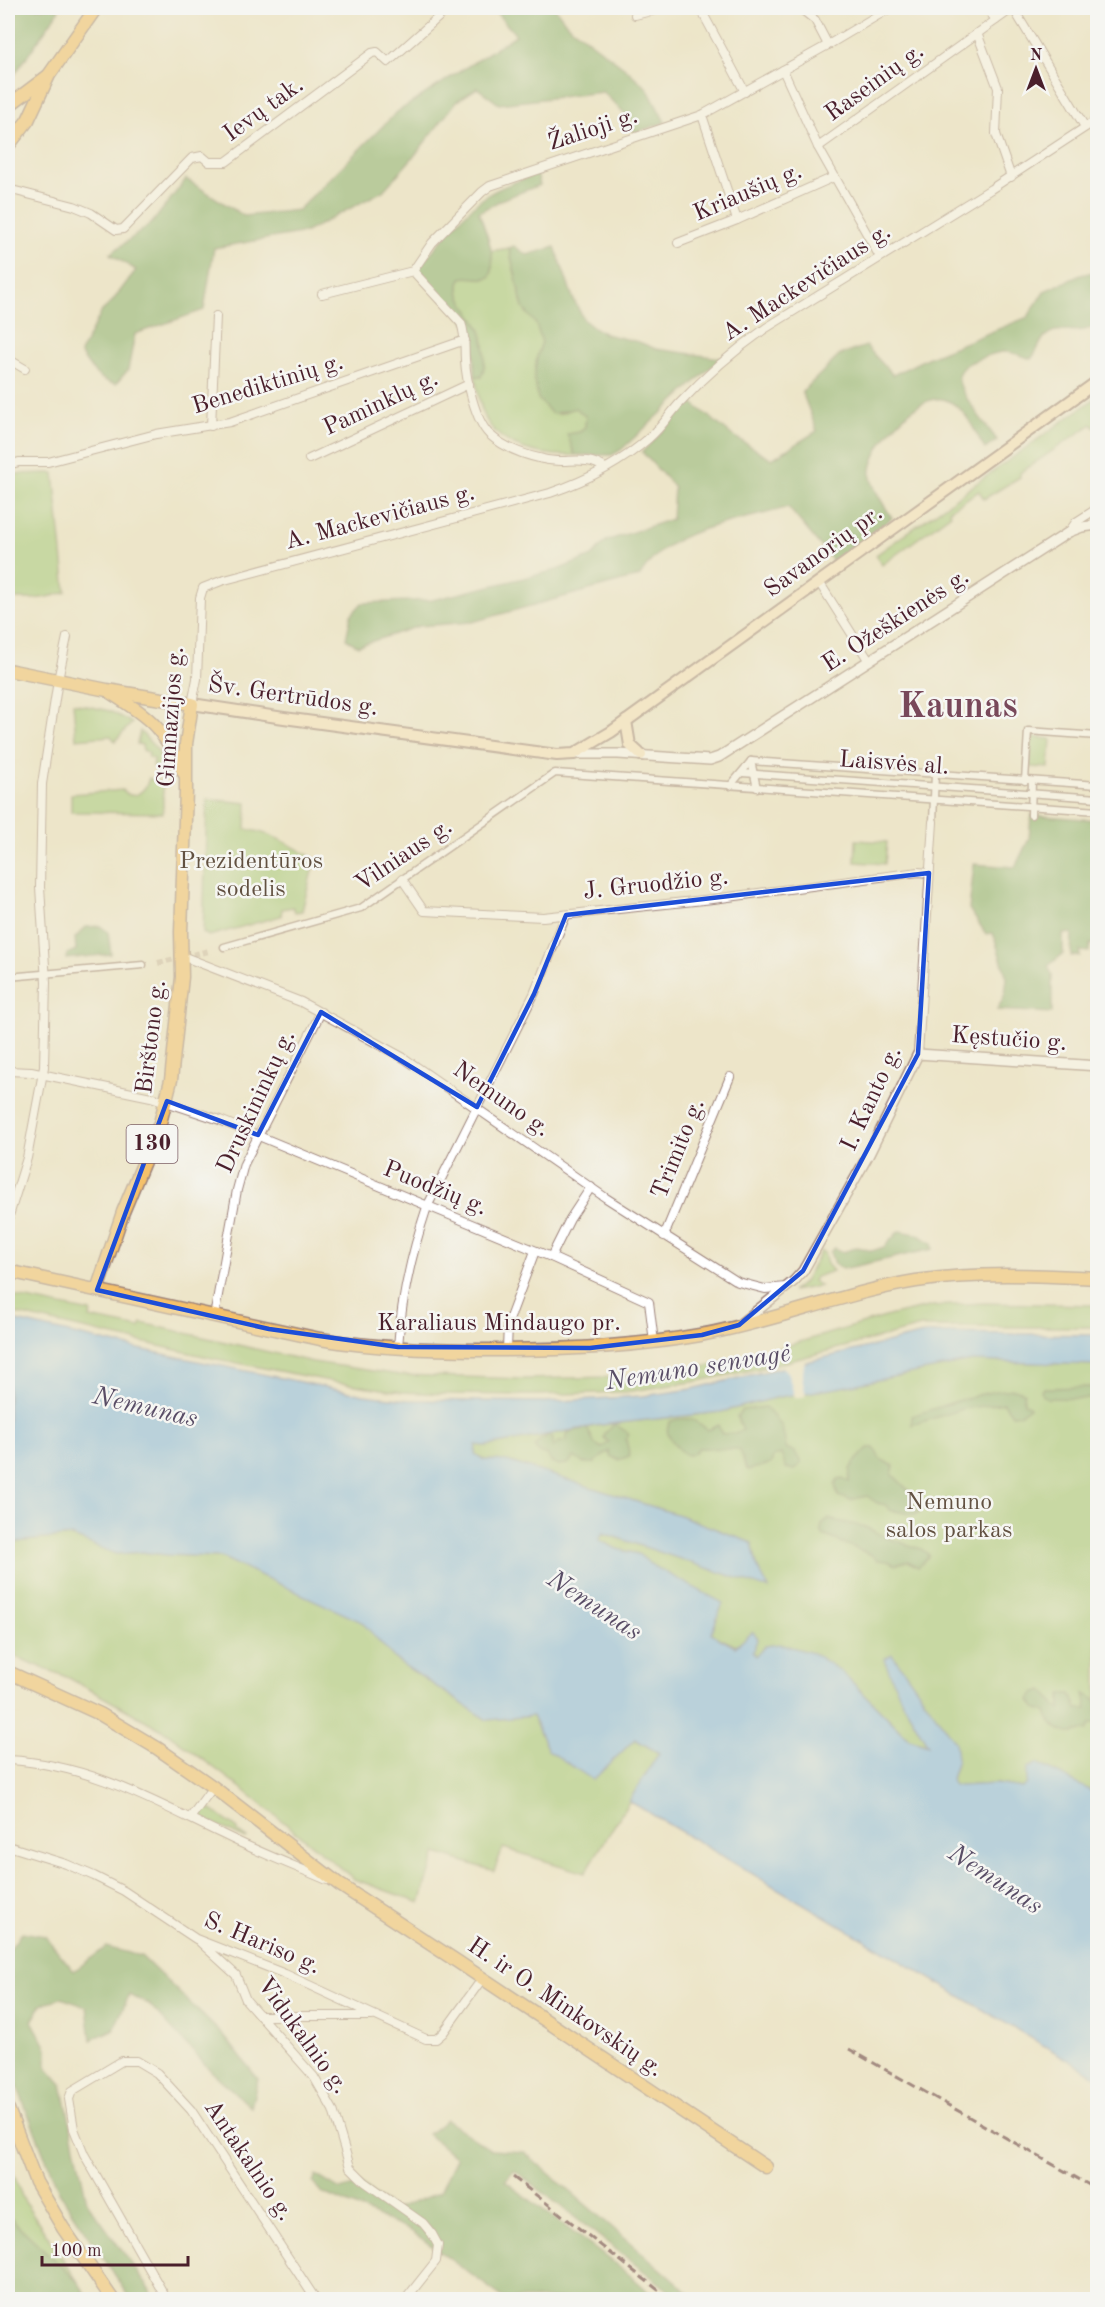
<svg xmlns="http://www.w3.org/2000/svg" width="1105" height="2307" font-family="'Old Standard TT',serif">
<rect width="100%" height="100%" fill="#f6f6f2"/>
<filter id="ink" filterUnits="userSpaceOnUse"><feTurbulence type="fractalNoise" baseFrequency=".0167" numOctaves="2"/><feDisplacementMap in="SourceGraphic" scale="12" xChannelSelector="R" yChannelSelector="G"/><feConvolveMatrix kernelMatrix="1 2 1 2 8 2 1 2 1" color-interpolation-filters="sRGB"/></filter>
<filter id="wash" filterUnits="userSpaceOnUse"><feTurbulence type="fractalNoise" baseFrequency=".008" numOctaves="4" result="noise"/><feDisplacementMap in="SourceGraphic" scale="24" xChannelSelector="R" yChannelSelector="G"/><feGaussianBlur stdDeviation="1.35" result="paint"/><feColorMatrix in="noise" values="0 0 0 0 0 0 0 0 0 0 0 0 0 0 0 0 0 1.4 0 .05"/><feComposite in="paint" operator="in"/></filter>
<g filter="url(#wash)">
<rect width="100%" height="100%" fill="#ede5c9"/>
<g fill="#9bc775" stroke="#727350" stroke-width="1.5">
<path d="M509,248L523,308L536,324L542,342L537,357L558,414L576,408L586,417L585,427L580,432L568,434L575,455C545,457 503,449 487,421C479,408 478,390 475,376L481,377C486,367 485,345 482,334C477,316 451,298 461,278L468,276L485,279L492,272L491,251Z"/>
<path d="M1097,397V427L1095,428L1092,424L1020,473V477L984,499L979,491L949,510L951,514L882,565L876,555Z"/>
<path d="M54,473L66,592C46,599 28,601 8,598V474Z"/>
<path d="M73,703L110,711L132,723L115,741L111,736L76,739Z"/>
<path d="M140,731L158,751L167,775L163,774L153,766L154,759L148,757L149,753L143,750L142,745L137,744Z"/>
<path d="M1032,737L1051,739L1049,768L1030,767Z"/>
<path d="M149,778L163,783V813L71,812V794L123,790C133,802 146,791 149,778Z"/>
<path d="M207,799L247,803L246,829C273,833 292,846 315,859L302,911L295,912L293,907L282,909L281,916L209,936L203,933Z"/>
<path d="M856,840L887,842L885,864L855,862Z"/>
<path d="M821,1251L824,1252L827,1264L833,1271L815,1277L813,1281L820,1286L792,1291L804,1282Z"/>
<path d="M8,1295L91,1312L90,1318L140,1328L142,1323L313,1362L400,1375L525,1379L611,1377L683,1371L748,1357L892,1315L933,1306L985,1303L1097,1305L1098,1327H921L766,1367L699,1381L625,1392L535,1395L445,1394L402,1392L335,1382L212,1358L8,1312Z"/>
<path d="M972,1361L1097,1365V1794L1037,1763L1027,1784L1022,1788L997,1784L959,1786L952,1784L951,1779L957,1759L901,1699L929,1745L909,1739L842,1672L756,1656C752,1652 720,1639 711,1634L717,1619L638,1554L617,1549L599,1540L603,1533L768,1588L757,1566L752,1543L679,1515L507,1461L485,1460L475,1454V1445L486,1446L600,1425L721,1412L779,1397L837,1388Z"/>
<path d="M71,1536L117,1554L142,1552L167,1555L221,1557L363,1622L396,1660L487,1720L532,1716L548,1750L635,1739L659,1753L585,1873L503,1848L494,1871L436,1853L420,1903L354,1879L245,1791L166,1732L69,1678L8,1654V1547L15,1542Z"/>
<path d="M206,1806L238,1829L237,1831L247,1838L246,1839L204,1819L202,1810Z"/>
<path d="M8,2159L23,2199L78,2282L8,2216Z"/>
</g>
<g fill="#7cac66" stroke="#636648" stroke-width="1.5">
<path d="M8,8H59L58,12L8,84Z"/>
<path d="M492,8H555L567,24L625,68L647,88L665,122L634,133L631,120L603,92L499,104L477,88L457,101L415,155L383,191L306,232L214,248L204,310L135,334L128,370L116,384C99,382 89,367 80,353L102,311L111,303L136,270L110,254L152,223L186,179L244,216L298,210L397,112L516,35Z"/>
<path d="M537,174L540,185L503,199L479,212C485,231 498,257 490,277C481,281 471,275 461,278C451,298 477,316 482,334C485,345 486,367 481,377L475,376L473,330L423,276L420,266C437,246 464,211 485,197C500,186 519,181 537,174Z"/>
<path d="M514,246L527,255L555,247L573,298L584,320L590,325L605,334L639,342L656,349L721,358L621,450L612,455H575L567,434L580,432L585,427L586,417L576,408L552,414L538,399L534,378L537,357L542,342L536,324L523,308L509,248Z"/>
<path d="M1097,271V325C1093,327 1088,329 1084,330C1071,333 1054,325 1043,339C1038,346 1038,351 1031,359C1010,351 1003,349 982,358C974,361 963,364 959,373C953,387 988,427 997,440L985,449C974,431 967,408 946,400C918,389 866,451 871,478C874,492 885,506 892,518L834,562L788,507C736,524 670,524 640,576L472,622L419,626L358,646L346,639L351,615L362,603L432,600L557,570L592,556L606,541L672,519L674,487L642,452L691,402L733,436L772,459L817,431L802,392L840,355L866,346L893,375L927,358L1028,317L1044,291L1081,275Z"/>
<path d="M1031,815L1097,820V944H1090L1089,952L1080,951V956H1071L1072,933L1063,934V954L1048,966L1052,975V1013L997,1010L1005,994L1007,978L993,933L986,934L969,909L974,864L1015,867L1029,839Z"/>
<path d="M100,926L108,932L111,954L66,959L67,954L76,950L75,938L86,927Z"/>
<path d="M899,1231L917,1234L932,1243L933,1249L843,1269L834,1264L830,1252L835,1248L843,1252L858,1247L872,1251L884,1247Z"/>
<path d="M1092,1387L1097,1389V1399L1047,1398L1042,1395L1041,1391L1043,1388Z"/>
<path d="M1014,1389L1024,1392V1403L1030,1407L1020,1414L1012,1415L1004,1403L963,1409L912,1425V1416C945,1405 980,1391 1014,1389Z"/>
<path d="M765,1407L782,1426L786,1448L795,1452L801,1463L795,1470L786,1468L781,1454L773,1457L771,1464L748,1470C742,1465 744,1455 739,1449L698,1448C690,1459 684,1456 676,1446C670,1438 663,1431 671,1421C687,1416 695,1419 708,1430L718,1425L722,1434L735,1433L743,1430L737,1416L742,1410Z"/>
<path d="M615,1424L628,1433L626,1440L630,1456L618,1460L610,1456L609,1451L594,1463H583L574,1457L568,1464L559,1465L551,1462L547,1454H540L534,1447L540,1440L550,1434L553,1439V1447L559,1442L566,1441L568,1432L587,1428L595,1444L602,1448L609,1442L604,1438L605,1433Z"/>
<path d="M868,1448H874L880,1459L894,1466L892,1474L911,1493L915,1504L920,1512L915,1515L890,1510L886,1505L877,1503L867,1496L850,1500L838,1496L835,1485L838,1479L843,1478L849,1482L850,1469L854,1463Z"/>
<path d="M828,1519L865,1527L888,1538L921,1549L929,1555L921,1565L918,1567L908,1561L895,1565L888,1561L877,1560L872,1555L823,1535L821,1530L822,1524Z"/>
<path d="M1043,1690L1056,1706L1061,1709V1694H1071L1077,1709H1087L1084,1693L1097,1701V1724H1091L1087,1730C1082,1730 1077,1733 1072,1733C1060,1734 1049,1722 1046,1712L1035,1708L1030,1700L1034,1693Z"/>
<path d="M22,1932L45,1936L74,1971L106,1947L141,1956L224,2036L258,2079L251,2107L211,2071L149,2004L129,1995L114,2029L91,2040L87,2007L61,1998L42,2004L32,2021L47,2048V2067L62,2084L87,2202L151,2291L149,2299H131L59,2192L8,2063V1952Z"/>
<path d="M446,2120L491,2150L524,2152L696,2299H676L663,2286L514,2170L505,2181L631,2276L657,2299H505L411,2231L321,2192L313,2183L316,2175L340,2190L360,2184L394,2210L440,2192L456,2158L428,2134Z"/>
<path d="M8,2216L78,2282L89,2299H8Z"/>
</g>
<path fill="#7db9f0" stroke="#646c8e" stroke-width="1.5" d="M8,1319L134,1348L364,1395L408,1400L545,1402L643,1396L692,1389L928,1333L1097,1335V1365L972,1361L837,1388L779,1397L721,1412L600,1425L486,1446L476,1445L475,1454L484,1460L507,1461L679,1515L752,1543L757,1566L769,1589L603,1533L599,1540L617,1549L638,1554L652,1565L723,1603L711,1634L735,1647L753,1632L758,1638L752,1652L756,1656L765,1646L780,1644L813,1653L842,1672L909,1739L928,1745L901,1699L884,1659L892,1654L955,1742L957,1759L951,1779L953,1785L959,1786L997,1784L1022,1788L1027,1784V1769L1037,1763L1097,1794V2077L629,1801L659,1753L635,1739L593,1780L548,1750L532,1716L487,1720L396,1660L362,1622L221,1557L167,1555L142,1552L116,1554L71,1536L15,1542L8,1547Z"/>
<path fill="#ede5c9" d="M805,1359L802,1378L806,1396L795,1398L788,1373L780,1365Z"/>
</g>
<g filter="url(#ink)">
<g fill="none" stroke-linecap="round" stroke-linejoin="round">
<path stroke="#ccbda9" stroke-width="6" stroke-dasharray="6 3" stroke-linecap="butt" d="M158,963L209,951"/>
<g stroke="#9c827a" stroke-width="9">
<g id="pedestrian">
<path d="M751,761L1098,785"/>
<path d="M751,761L757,788"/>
<path d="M742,773L1098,798"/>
<path d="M1025,781L1028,731L1098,736"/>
<path d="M730,786L751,761"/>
<path d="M1031,815L1032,781"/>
<path d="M933,822L935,774"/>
<path d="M224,947L361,908L555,773L1098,811"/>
<path d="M8,977L143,965"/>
</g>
</g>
<g stroke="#9c827a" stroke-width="10">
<g id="minor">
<path d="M700,8L745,92"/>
<path d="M800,8L815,20L828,45"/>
<path d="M987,8L996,20"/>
<path d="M635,15L663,8"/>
<path d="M977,33L998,88L996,134L1011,177"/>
<path d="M783,70L818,147L880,257"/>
<path d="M702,115L737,220"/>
<path d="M818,147L1013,8L1085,127"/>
<path d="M8,189L74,206L91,213L116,230L123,229L192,158L202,156L209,162H226L372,53L377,52L388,62L442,14"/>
<path d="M678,243L737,220L834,177"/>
<path d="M413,271L461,323C466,336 464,347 465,360C466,379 475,420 489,434C503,447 524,455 543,459C566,465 584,454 605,468"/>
<path d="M322,294L413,271L432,243L482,192L490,186L702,115L828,45L890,8"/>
<path d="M8,359L25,369"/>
<path d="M211,426L216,316"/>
<path d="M309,459L469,384"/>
<path d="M8,465L19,462H48L156,434L230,422L465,340"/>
<path d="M1069,532L1076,522L1098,508"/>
<path d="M819,582L869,661"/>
<path d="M192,704L197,679L200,598L203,588L221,581L550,493C585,481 621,463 649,438C661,428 669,415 680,403C706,375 735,350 766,328L991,189L1098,119"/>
<path d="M402,879L424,911L543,917L713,899L918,872L929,873"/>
<path d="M182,956L301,1002L404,1058L606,1198L738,1282L765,1289L786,1287"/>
<path d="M918,1054L933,822"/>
<path d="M8,1071L31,1072L151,1097L220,1120L551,1257L649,1302L654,1342"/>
<path d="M8,1219L27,1158L44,1067L46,982L40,887L42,784L58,680L67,637"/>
<path d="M664,1236L730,1077"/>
<path d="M551,1257L570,1219L591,1187"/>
<path d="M214,1317L237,1190L244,1164L321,1012"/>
<path d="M398,1347C401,1300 412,1252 427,1207L534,994L566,915"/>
<path d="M507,1350L508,1323L535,1251"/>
<path d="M8,1760C88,1764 151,1800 222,1834C256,1851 292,1865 327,1880"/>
<path d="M190,1818L213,1787"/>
<path d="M8,1846L66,1864L94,1876L124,1891L196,1939L285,1974L426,2039H436L443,2033L482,1979"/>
<path d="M200,1942L236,1975L246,2000L314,2077L333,2110L350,2167L365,2182L423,2223L432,2234L438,2245L436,2261L405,2300"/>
<path d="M262,2016H372"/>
<path d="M167,2300L84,2154L74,2129L69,2099L72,2091L122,2061H137L157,2073L191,2110L316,2300"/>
</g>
</g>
<g stroke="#9c827a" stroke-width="12">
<g id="tertiary">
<path d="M574,754H618L710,760L719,757L1069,532L1082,527L1098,525"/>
<path d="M739,1325L794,1281L803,1271L869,1154L918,1054L1098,1066"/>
</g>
</g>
<g stroke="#9c827a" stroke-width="14">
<g id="secondary">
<path d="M192,704L284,718L557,755L574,754L611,732L1098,381"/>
<path d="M626,721L630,745L641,755"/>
</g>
</g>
<g stroke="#9c827a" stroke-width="15">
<g id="primary">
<path d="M8,106L48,76"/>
<path d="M8,146L28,120L49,75L96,8"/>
<path d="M8,670L107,690L192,704L186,744V791L181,932L182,977L171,1080L160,1123L123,1212L97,1290"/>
<path d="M111,693C152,719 163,728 184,773"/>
<path d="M8,1271L320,1339C379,1349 438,1350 497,1350C565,1350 633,1347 700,1335C773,1322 843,1293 916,1281C977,1272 1037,1275 1098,1278"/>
<path d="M8,1672L100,1714L157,1748L213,1787L340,1885L458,1962L766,2167"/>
<path d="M8,2109L36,2182L63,2228L113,2300"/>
</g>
</g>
<use href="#pedestrian" stroke="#fff" stroke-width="6"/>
<use href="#minor" stroke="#fff" stroke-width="8"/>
<use href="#tertiary" stroke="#fff" stroke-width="9"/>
<use href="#secondary" stroke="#fbe6c4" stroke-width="10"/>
<use href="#primary" stroke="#f5c16b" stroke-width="12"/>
<g stroke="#4a1f2b" stroke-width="3" stroke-dasharray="9 4.5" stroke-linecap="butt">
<path d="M849,2049L1098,2190"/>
<path d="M513,2177L671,2300"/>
</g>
</g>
</g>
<path d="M0 0H1105V2307H0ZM929,873L918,1054L803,1271L739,1325L702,1335L590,1348L398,1347L269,1329L97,1290L167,1101L258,1135L321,1012L477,1107L534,994L566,915Z" fill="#ede5c9" fill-opacity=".55" fill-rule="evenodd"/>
<path fill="none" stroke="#1d4ed8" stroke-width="4.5" stroke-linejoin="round" d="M929,873L918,1054L803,1271L739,1325L702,1335L590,1348L398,1347L269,1329L97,1290L167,1101L258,1135L321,1012L477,1107L534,994L566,915Z"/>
<g text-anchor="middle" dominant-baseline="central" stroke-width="5" stroke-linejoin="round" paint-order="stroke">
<rect fill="#f6f6f2" stroke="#7e6067" stroke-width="1.5" x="126.5" y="1125" width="51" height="38" rx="4.5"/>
<g font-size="22" font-weight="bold" fill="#4a1f2b">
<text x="152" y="1144">130</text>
</g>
<g font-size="24" fill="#4a1f2b" stroke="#f6f6f2">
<text transform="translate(875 83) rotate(-36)">Raseinių g.</text>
<text transform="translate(264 110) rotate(-36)">Ievų tak.</text>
<text transform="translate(593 130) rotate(-18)">Žalioji g.</text>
<text transform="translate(748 193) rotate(-23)">Kriaušių g.</text>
<text transform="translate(807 283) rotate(-33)">A. Mackevičiaus g.</text>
<text transform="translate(268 385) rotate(-17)">Benediktinių g.</text>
<text transform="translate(381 404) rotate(-25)">Paminklų g.</text>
<text transform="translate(380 518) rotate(-15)">A. Mackevičiaus g.</text>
<text transform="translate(824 552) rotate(-36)">Savanorių pr.</text>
<text transform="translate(896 621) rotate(-33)">E. Ožeškienės g.</text>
<text transform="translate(293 697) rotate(8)">Šv. Gertrūdos g.</text>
<text transform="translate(172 717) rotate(-86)">Gimnazijos g.</text>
<text transform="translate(894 764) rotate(4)">Laisvės al.</text>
<text transform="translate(404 856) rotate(-34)">Vilniaus g.</text>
<text transform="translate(656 885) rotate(-6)">J. Gruodžio g.</text>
<text transform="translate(152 1037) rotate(-83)">Birštono g.</text>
<text transform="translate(1009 1040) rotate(4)">Kęstučio g.</text>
<text transform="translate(872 1099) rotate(-65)">I. Kanto g.</text>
<text transform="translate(501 1100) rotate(35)">Nemuno g.</text>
<text transform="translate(257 1102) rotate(-65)">Druskininkų g.</text>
<text transform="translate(679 1149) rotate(-68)">Trimito g.</text>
<text transform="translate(435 1189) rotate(22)">Puodžių g.</text>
<text x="499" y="1324">Karaliaus Mindaugo pr.</text>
<text transform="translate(262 1944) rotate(23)">S. Hariso g.</text>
<text transform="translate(565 2008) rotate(34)">H. ir O. Minkovskių g.</text>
<text transform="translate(302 2036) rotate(54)">Vidukalnio g.</text>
<text transform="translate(248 2161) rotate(56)">Antakalnio g.</text>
</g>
<g font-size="24" fill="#625141" stroke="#f6f6f2">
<text x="251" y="862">Prezidentūros<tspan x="251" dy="28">sodelis</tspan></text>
<text x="949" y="1503">Nemuno<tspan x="949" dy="28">salos parkas</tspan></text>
</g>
<g font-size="26" font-style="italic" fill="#594d66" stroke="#f6f6f2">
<text transform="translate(698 1368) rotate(-9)">Nemuno senvagė</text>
<text transform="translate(145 1408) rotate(13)">Nemunas</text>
<text transform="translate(594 1606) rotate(33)">Nemunas</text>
<text transform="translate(995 1880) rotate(33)">Nemunas</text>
</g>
<g font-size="36" font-weight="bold" fill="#78485a" stroke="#f6f6f2">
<text x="958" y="708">Kaunas</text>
</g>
</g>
<rect width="1105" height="2307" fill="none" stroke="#f6f6f2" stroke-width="30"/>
<g transform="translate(1036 69)" stroke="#f6f6f2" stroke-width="4.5" paint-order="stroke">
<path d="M0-4.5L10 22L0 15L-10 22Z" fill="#4a1f2b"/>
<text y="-9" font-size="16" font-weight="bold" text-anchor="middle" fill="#4a1f2b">N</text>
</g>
<path d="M42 2256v9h146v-9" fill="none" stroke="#4a1f2b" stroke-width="3"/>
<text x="51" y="2256" font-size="18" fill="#4a1f2b" stroke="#f6f6f2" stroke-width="4.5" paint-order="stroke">100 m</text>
</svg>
